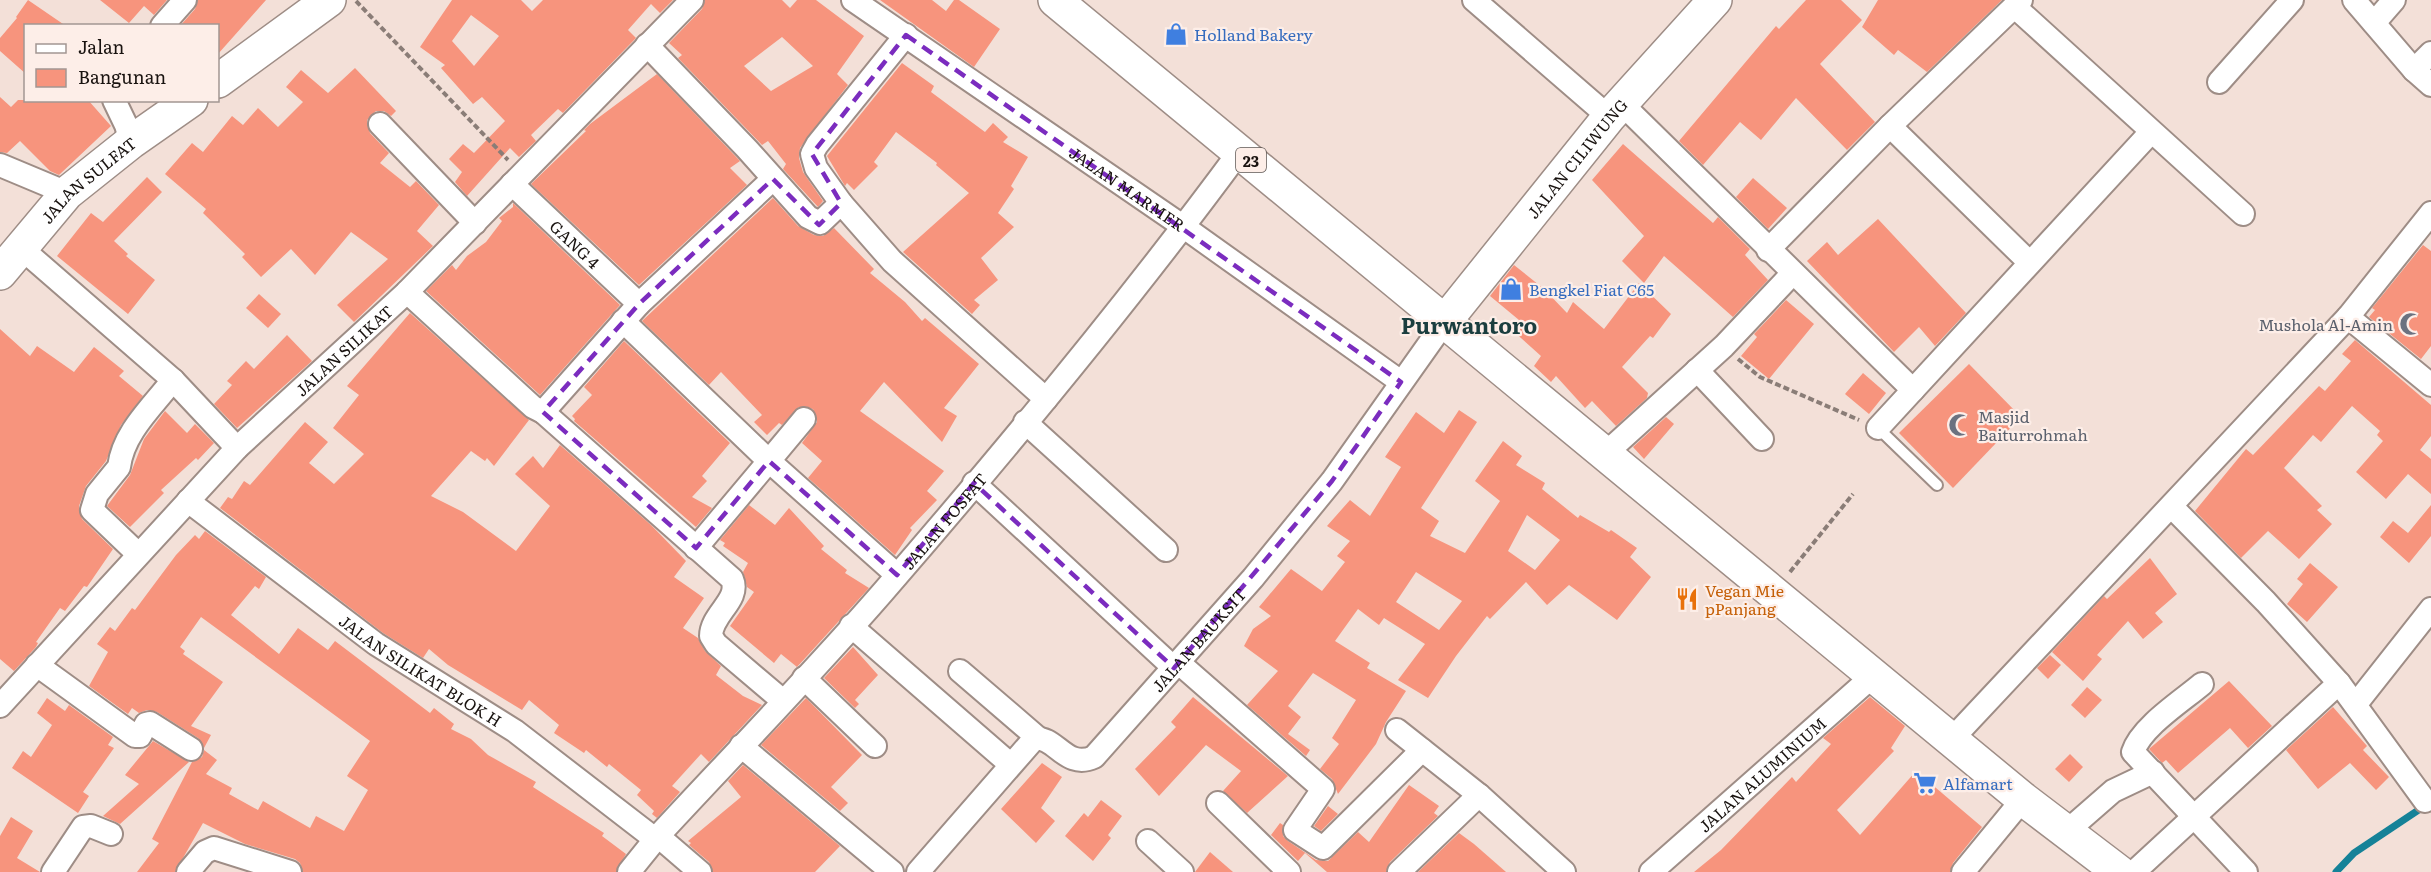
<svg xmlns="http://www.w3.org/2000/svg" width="2431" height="872" font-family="Literata,serif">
<rect width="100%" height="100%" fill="#f3e0d8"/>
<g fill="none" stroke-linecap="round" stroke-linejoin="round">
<path stroke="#158298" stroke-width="7" d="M2336,872L2354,853L2426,805"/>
</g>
<g fill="#f7947d" fill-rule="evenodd">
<path d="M28,0L66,26H26V74L0,51V38L17,18L16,17Z"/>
<path d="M100,0H167L154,15L144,6L129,23Z"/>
<path d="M198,0H266L218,54V26H180L195,9Z"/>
<path d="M452,0H521L532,11L543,0H673L660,13L651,4L628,30L636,38L563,113L558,109L531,135L536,141L519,157L510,148L467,196L455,182L462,172L449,159L463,144L474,153L505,121L482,97L473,104L441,68L445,65L420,47ZM471,15L499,36L474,66L452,41Z"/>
<path d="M705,0H782L790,8L797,0H816L864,36L837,74L848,85L800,148L799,158L803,172L823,201L818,207L783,169L786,164L768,141L762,145L678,58L682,55L669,43L702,9ZM782,37L813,66L771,91L744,66Z"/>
<path d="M880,0H932L946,11L954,0H959L1000,29L974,67Z"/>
<path d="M1806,0H1841L1862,20L1820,64L1875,122L1847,150L1796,98L1761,140L1740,122L1703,165L1679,141L1776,26L1779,29Z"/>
<path d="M1878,0H2002L1927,72L1898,50L1894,55L1862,27Z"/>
<path d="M902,63L934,86L931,92L985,132L993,123L1008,137L1003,142L1028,157L1011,186L1014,189L998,213L1014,227L981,258L998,280L974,300L980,305L972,314L903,252L969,193L936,165L937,163L896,132L874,162L878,166L854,190L847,183L845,186L827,156Z"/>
<path d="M355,68L396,111L391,116L384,111H376L367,120L370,133L389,153L380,163L410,187L416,181L439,205L417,231L433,246L354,322L337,305L388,259L351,232L315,275L291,249L261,277L242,257L245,254L203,213L206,209L165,174L192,143L203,152L232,116L243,125L258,108L278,127L303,102L286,87L301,70L328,93Z"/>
<path d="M657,74L740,161L730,168L747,185L639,285L531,184L586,131L584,130L590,124Z"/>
<path d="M0,97L11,107L18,100H88L111,126L59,175L50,171L20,141L7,153L0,152Z"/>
<path d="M1623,144L1713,223L1718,217L1750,249L1745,255L1768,280L1733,317L1664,256L1644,283L1622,261L1644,236L1592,180Z"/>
<path d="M147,177L162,192L114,241L128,254L126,256L155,280L128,314L57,256L91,213L103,222Z"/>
<path d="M1753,178L1787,208L1768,229L1736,197Z"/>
<path d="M773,198L798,226L814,235L823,236L834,228L874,269L870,273L905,302L922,321L925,318L979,364L944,408L957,416L942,442L884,382L860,411L944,471L927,491L937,500L910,528L912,530L895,555L808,478L822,461L802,443L817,422L813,409L799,407L782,425L779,423L767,435L754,422L762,415L721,372L709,385L642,321Z"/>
<path d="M513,203L620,305L540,395L426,291L452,265L456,270L467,256L486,242L502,221L499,218L513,207Z"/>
<path d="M1878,219L1966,313L1935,346L1919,327L1894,352L1807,261L1827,242L1838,255Z"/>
<path d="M2423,245L2431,251V346L2421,359L2369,317L2375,310L2372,308Z"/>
<path d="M1514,265L1544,289L1567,313L1573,302L1604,329L1639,283L1671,314L1653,338L1650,336L1622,367L1648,393L1647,398L1616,426L1592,401L1585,408L1556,376L1551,382L1534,366L1541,356L1512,330L1519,320L1490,296Z"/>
<path d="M259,294L281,314L268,328L246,308Z"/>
<path d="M1786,300L1814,324L1769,379L1741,356L1757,337L1754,334Z"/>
<path d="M410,313L529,420L494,466L487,458L485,461L471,451L431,496L463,512L516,551L550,506L515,474L533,456L543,468L560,445L651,525L686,561L674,577L704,598L683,628L698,638L705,651L721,666L716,675L743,696L762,705L709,762L701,754L672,786L680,792L657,818L652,814L654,811L637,795L641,790L609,764L607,767L586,750L584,753L554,733L559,725L529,700L522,710L448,665L429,649L423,658L383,633L220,508L228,497L232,499L244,481L250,485L305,422L328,442L309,463L334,484L364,454L333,428L359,395L347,386Z"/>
<path d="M0,329L30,356L37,346L74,372L94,347L124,371L119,376L143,396L121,425L106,461L86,486L79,506L82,519L113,549L87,587L84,586L65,611L60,608L36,642L38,643L36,647L14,671L0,659Z"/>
<path d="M287,335L312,361L237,428L214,404L232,385L227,381L246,361L254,369Z"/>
<path d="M2355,340L2431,405V436L2420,450L2431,459V494L2408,474L2386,499L2356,472L2383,441L2377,435L2380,431L2352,406L2321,442L2313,435L2284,468L2322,506L2317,510L2332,524L2299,559L2268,531L2241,558L2195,511L2246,449L2253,455L2319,386L2325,391L2351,361L2342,354Z"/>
<path d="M624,341L730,443L702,476L707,481L692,497L712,508L696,527L574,421L575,419L572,416L592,395L584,387Z"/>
<path d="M1969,364L2021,417L1953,488L1899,433Z"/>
<path d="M1863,373L1886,393L1869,414L1845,394Z"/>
<path d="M1459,410L1477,422L1421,508L1439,521L1430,536L1465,553L1500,501L1475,481L1503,441L1522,456L1516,465L1545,483L1542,489L1578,518L1580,515L1609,532L1611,530L1637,548L1630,557L1651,577L1617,620L1569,585L1547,605L1526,582L1490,619L1487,616L1456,656L1428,698L1398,680L1425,644L1384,618L1379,625L1358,609L1335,641L1370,663L1367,668L1406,691L1386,722L1376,744L1338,794L1332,779L1320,769L1339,744L1332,738L1356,700L1313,673L1288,706L1301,717L1288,734L1310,750L1306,756L1247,705L1278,671L1244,646L1253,629L1271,616L1259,607L1291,569L1322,591L1345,562L1337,556L1350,541L1327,526L1350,500L1370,516L1401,467L1385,457L1416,412L1444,433ZM1527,515L1560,540L1535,570L1508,551ZM1416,572L1462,601L1439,630L1396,602Z"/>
<path d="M165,411L187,433L195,424L214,443L198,460L196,458L161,490L164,493L130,527L107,506L130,475L144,439Z"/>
<path d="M1666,417L1674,424L1644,459L1633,447Z"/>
<path d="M749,505L775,525L789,508L824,546L821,549L847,570L845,573L869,588L797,667L781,654L774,663L730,626L754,592L747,587L743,572L748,563L723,546L725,543L720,540Z"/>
<path d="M2431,505V536L2409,563L2380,537L2393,521L2408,533Z"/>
<path d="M205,531L266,577L259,589L255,586L231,615L279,654L298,628L328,650L335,641L430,713L434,708L454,724L451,729L471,739L488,755L536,782L533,787L604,833L602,836L626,854L616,872H303L300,863L295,859L245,844L203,823L175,872H137L159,843L152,839L192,762L202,757L204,750L217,760L206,774L232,788L229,794L258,810L263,801L310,828L316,816L344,831L368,790L347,776L370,741L201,617L180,647L185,651L183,654L223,682L191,726L211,735L204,748L198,738L157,712L147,710L139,713L132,708L128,714L89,686L108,652L97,644L110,627L115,631L132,608L135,610L176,555L195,535L199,539Z"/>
<path d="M2150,558L2177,594L2155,613L2163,622L2143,639L2128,621L2097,655L2102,659L2083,681L2052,652L2104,596L2107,599Z"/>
<path d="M2310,563L2338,587L2307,622L2287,604L2303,584L2297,579Z"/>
<path d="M853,647L878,675L855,700L859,704L855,708L824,678Z"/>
<path d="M2050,655L2061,665L2048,679L2037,668Z"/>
<path d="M2229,681L2272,726L2248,748L2230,728L2178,773L2166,760L2162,763L2149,749Z"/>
<path d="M2087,687L2102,700L2085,718L2071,705Z"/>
<path d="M1193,697L1288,776L1247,813L1223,791L1241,771L1206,745L1159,796L1135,769L1176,727L1171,722Z"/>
<path d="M1870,697L1905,726L1891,748L1894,751L1837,810L1860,835L1916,771L1982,827L1953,863L1950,872H1694L1721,850L1792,777L1796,782L1831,744L1823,738Z"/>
<path d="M47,698L65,711L69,705L113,737L108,745L114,748L83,792L89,796L78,813L12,768L23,751L31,757L52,725L37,713Z"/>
<path d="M806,698L862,755L831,787L848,803L840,811L761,745Z"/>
<path d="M2333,707L2367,746L2363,750L2389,777L2376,790L2350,763L2318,789L2286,750Z"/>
<path d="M153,741L189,762L120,824L103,816L139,784L125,775Z"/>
<path d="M2070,754L2083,767L2069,782L2055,769Z"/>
<path d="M1042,763L1062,777L1041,808L1055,821L1036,843L1001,809Z"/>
<path d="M743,765L840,846L815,872H713L709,862L689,845L691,843L688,841L741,797L728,781Z"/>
<path d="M1409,785L1439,806L1434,813L1438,816L1390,862L1386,872H1327L1305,853L1298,861L1271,835L1280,823L1283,825V836L1288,841L1316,860L1328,861L1358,832L1369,842Z"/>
<path d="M1101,800L1122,816L1108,835L1111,838L1093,861L1065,836L1084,813L1088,817Z"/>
<path d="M1328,806L1338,814L1321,831L1314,826Z"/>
<path d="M11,817L33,831L17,858L40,872H0V836Z"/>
<path d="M1459,833L1474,844L1506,872H1418Z"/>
<path d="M1210,852L1233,872H1195Z"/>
</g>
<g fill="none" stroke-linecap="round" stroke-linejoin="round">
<g stroke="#9e8d86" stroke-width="14">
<path id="lane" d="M1878,428L1937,485"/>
</g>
<g stroke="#9e8d86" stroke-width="26">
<g id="street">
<path id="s1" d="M853,0L1184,227L1401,382"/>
<path d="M1474,0L1609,117"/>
<path d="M2354,0L2414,70L2431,85"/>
<path d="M2015,7L2243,214"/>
<path d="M2374,23L2394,0"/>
<path d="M162,26L185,0"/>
<path d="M647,45L747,149L808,217L820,223L841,203L892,261L1046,399"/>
<path d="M2414,70L2431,53"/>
<path d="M2219,82L2292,0"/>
<path d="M114,100L126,125L131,142"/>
<path d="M1621,103L1913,390"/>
<path d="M380,124L475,223"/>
<path d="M1890,126L2029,262"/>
<path d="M0,165L67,193"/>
<path id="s2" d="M512,184L639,304"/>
<path d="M841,203L816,168L812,154L817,145L906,35"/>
<path d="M21,248L173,380L237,448"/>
<path d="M1768,250L1890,126L2021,0"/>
<path d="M407,292L533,407L543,412L639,304L773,179"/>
<path d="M2348,317L2431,385"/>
<path d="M623,321L769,461L804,419"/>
<path d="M1697,370L1762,439"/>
<path d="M543,412L732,579C741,600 711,614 711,636L716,644L783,701"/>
<path d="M1025,422L1166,550"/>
<path d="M1878,428L2151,132"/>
<path d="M1606,453L1724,346L1792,274"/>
<path d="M974,483L1174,668"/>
<path id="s3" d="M188,501L376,644L515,731L655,839"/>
<path d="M2172,507L2266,602L2339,683L2425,801"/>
<path d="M696,548L769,461L897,575"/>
<path d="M138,554L92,510L97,494L119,467C123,433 152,407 173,380"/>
<path d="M851,626L1010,764"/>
<path d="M1179,663L1323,789L1295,830L1323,848L1422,750"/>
<path d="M37,665L135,736H140L146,724L150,723L191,749"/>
<path d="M960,671L1038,738"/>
<path d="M804,678L875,746"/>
<path d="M2202,684C2182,701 2141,727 2133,752L2246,872"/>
<path d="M2356,704L2431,609"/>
<path id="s4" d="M0,706L237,448L407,292L692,0"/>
<path d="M1397,730L1479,795L1564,872"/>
<path d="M1952,739L2348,317L2431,213"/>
<path d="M741,746L892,872"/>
<path d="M1218,803L1289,872"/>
<path d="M2066,832L2113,791L2153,772"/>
<path d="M658,836L700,872"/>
<path d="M1148,841L1182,872"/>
<path d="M53,872L83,827L91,826L111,834"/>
<path d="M188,872L205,852L214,848L290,872"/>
<path id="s5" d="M629,872L658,836C733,755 810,676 883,592C1006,450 1128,303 1240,151"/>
<path id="s6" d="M918,872L1034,739C1056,735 1065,770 1094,757L1253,578L1332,481L1446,320"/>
<path d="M1399,872L1479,795"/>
<path id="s7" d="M1651,872L1874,675"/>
<path d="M1963,872L2023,799"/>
<path d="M2134,872L2339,683"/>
</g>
</g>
<g stroke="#9e8d86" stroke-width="36">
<g id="primary">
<path d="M218,81L329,0"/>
<path id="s8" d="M0,273L67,193L131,142L191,100"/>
<path id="s9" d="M1446,320L1609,117L1715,0"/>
</g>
</g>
<g stroke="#9e8d86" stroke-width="36">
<path id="highway" d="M1055,0L2023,799L2119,872"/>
</g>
<g stroke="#8a7d77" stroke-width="4" stroke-dasharray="6 3" stroke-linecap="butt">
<path d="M356,1L508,160"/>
<path d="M1738,359L1760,377L1859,420"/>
<path d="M1790,572L1853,494"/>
</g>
<use href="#lane" stroke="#fff" stroke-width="10"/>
<use href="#street" stroke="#fff" stroke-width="22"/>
<use href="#primary" stroke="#fff" stroke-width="33"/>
<use href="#highway" stroke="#fff" stroke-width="33"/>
</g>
<path fill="none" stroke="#7b2cbf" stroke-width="4.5" stroke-dasharray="12 8" stroke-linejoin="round" d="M906,35L1401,382L1332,481L1174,668L974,483L897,575L769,461L696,548L543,412L639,304L773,179L819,225L841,203L812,154Z"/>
<defs>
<g id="shop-bare" transform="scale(1.8)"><path d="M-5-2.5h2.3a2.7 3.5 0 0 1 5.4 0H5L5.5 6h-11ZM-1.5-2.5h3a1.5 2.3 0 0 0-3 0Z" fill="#3f7fe0" stroke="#fdeee8" stroke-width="2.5" paint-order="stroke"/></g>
<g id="mosque-bare" transform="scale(1.8)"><path d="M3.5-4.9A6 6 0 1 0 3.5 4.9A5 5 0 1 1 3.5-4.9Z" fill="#6b7280" stroke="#fdeee8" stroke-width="2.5" paint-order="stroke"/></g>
<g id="restaurant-bare" transform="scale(1.8)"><path d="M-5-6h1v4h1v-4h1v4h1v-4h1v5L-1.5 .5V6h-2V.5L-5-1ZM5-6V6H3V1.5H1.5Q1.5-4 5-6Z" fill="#e8710a" stroke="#fdeee8" stroke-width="2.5" paint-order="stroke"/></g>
<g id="supermarket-bare" transform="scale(1.8)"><path d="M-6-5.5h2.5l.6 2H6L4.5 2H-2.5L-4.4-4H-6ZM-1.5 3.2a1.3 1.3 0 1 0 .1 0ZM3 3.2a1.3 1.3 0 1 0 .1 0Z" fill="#3f7fe0" stroke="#fdeee8" stroke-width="2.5" paint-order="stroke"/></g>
</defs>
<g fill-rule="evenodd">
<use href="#shop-bare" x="1176" y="34"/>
<use href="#shop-bare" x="1511" y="289"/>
<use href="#mosque-bare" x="2411" y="324"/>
<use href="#mosque-bare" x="1960" y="425"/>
<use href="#restaurant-bare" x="1687" y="599"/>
<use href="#supermarket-bare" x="1925" y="783"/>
</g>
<g text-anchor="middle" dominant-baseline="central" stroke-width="4.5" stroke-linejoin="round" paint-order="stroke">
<rect fill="#fdeee8" stroke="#5d5551" stroke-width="1.5" x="1236" y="148" width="30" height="24" rx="4.5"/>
<g font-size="15" font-weight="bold" fill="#191310">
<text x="1251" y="160">23</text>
</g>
<g font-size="16" fill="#366cbe" stroke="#fdeee8" text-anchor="start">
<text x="1194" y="34">Holland Bakery</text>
<text x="1529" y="289">Bengkel Fiat C65</text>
<text x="1943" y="783">Alfamart</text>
</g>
<g font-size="16" fill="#191310" stroke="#fdeee8">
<text stroke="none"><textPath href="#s9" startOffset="208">JALAN CILIWUNG</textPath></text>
<text stroke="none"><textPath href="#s8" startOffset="129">JALAN SULFAT</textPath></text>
<text stroke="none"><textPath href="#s1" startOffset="333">JALAN MARMER</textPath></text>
<text stroke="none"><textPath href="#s2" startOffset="87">GANG 4</textPath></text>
<text stroke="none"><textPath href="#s4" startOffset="495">JALAN SILIKAT</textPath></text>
<text stroke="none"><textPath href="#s5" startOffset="472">JALAN FOSFAT</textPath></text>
<text stroke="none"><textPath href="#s6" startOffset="400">JALAN BAUKSIT</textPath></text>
<text stroke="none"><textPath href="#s3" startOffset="288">JALAN SILIKAT BLOK H</textPath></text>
<text stroke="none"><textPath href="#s7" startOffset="148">JALAN ALUMINIUM</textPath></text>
</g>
<g font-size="16" fill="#5b616d" stroke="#fdeee8" text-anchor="end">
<text x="2393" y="324">Mushola Al-Amin</text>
<text x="1978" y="416" text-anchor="start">Masjid<tspan x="1978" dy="18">Baiturrohmah</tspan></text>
</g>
<g font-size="16" fill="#c56008" stroke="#fdeee8" text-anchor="start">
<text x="1705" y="590">Vegan Mie<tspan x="1705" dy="18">pPanjang</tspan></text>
</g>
<g font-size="22" font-weight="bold" fill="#1b3e3f" stroke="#fdeee8">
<text x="1469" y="324">Purwantoro</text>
</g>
</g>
<rect x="24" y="24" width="195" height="78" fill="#fdeee8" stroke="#a29692" stroke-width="1.5"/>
<rect x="36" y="44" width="30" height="9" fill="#ffffff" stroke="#a29692" stroke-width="1.5"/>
<text x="78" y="54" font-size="18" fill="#191310">Jalan</text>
<rect x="36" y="69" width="30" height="18" fill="#f7947d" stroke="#a29692" stroke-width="1.5"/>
<text x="78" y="84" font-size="18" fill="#191310">Bangunan</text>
</svg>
